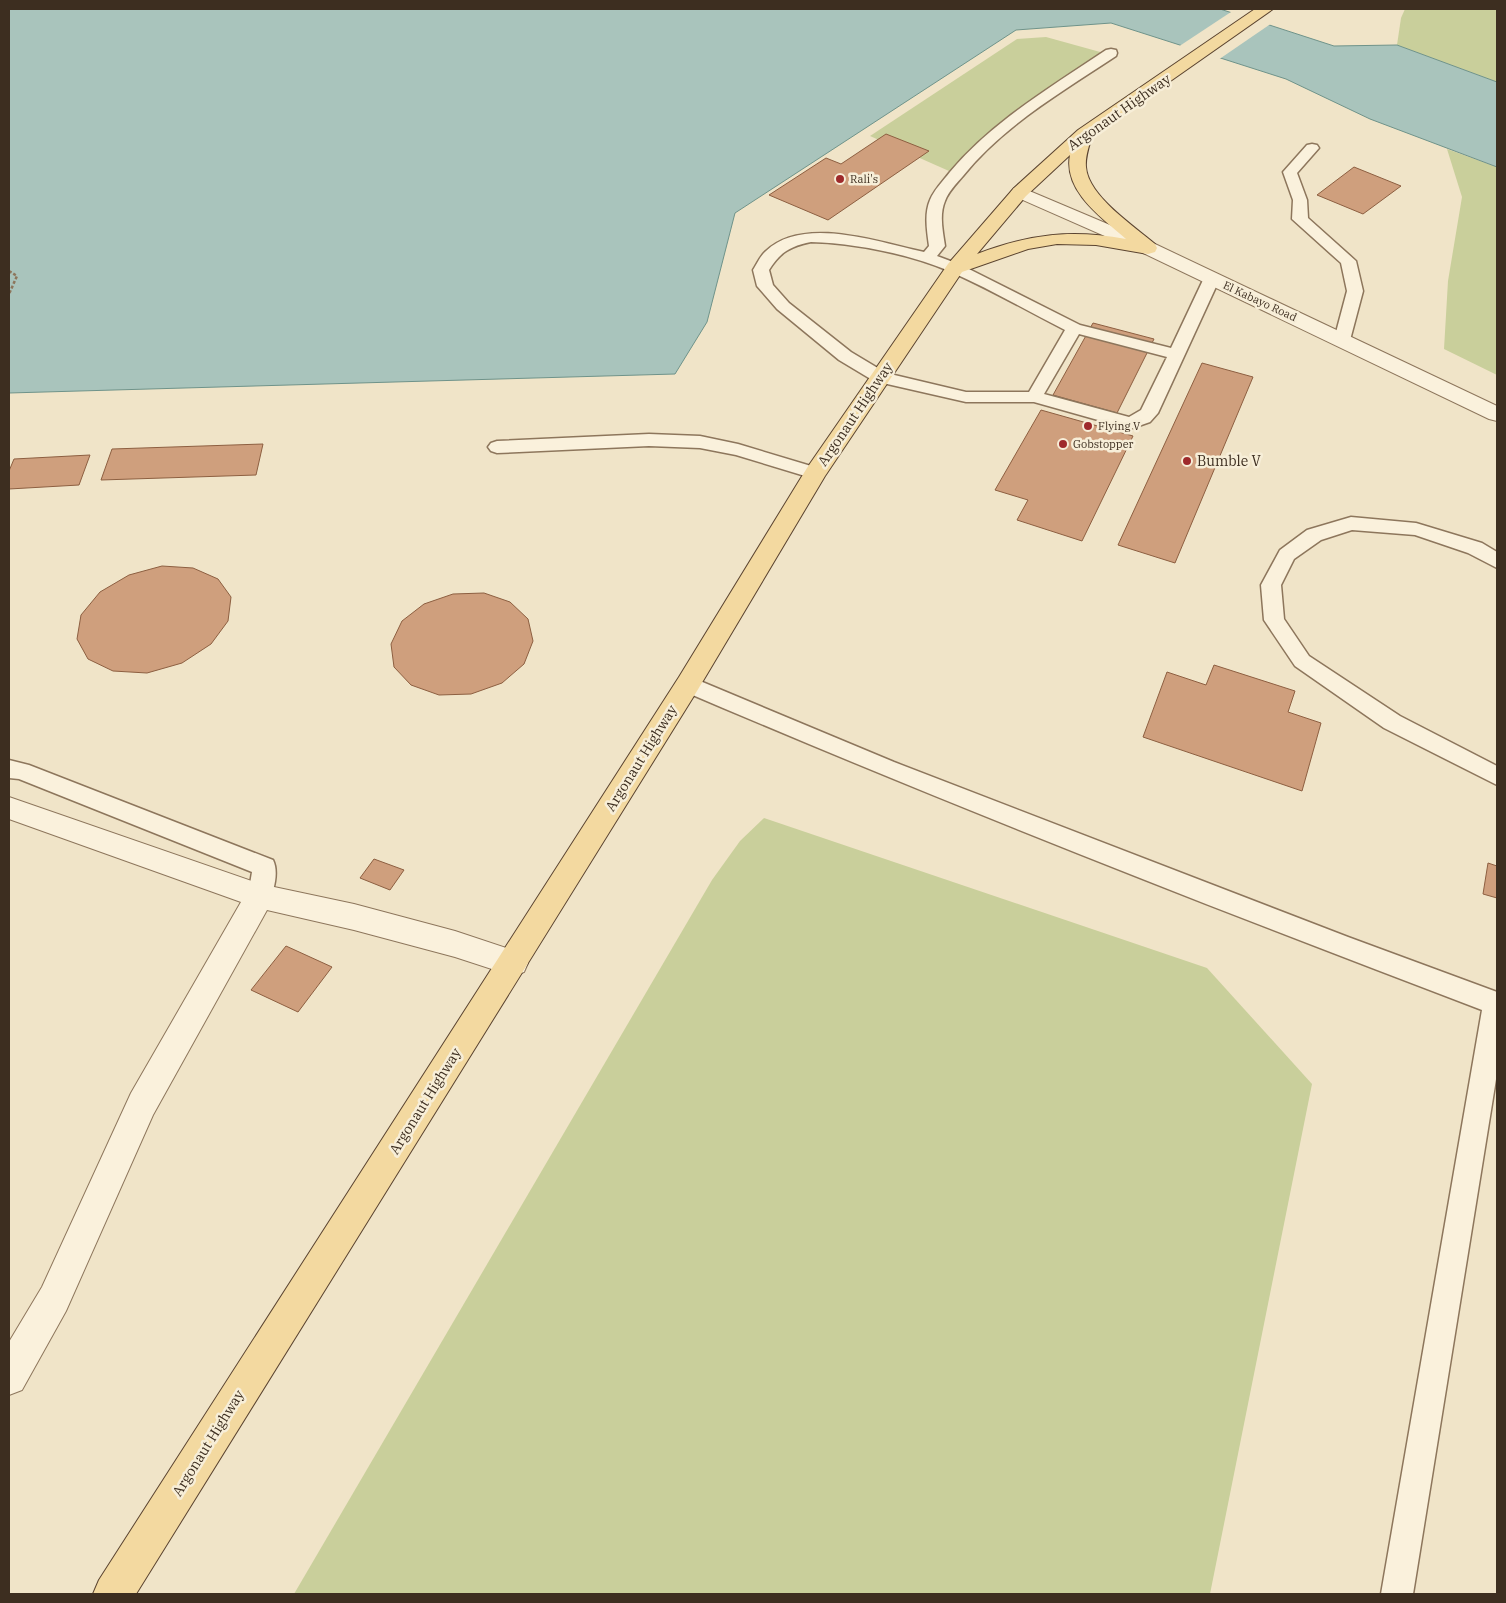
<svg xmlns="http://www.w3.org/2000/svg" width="1506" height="1603" font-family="'IBM Plex Serif',serif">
<rect width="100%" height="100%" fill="#f0e4c8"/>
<g fill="#c9cf9b">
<path d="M1405,9H1497V82L1397,45L1401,18Z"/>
<path d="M1046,37L1111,55L949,171L870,136L1017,39Z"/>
<path d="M1447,149L1497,167V375L1444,349L1448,281L1462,197Z"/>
<path d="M764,818L1207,968L1312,1084L1210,1594H294L712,880L740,841Z"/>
</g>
<path fill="#a9c4bc" stroke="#6f938a" d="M9,9H1220L1334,46L1397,45L1497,82V167L1370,119L1286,79L1111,23L1016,30L735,213L707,322L675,374L9,393Z"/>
<path fill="#f0e4c8" d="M1234,10L1272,23L1218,60L1178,47Z"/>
<g fill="#cf9f7d" stroke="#8d5f41">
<path d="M886,134L929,151L828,220L769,195L826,158L841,164Z"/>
<path d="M1354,167L1401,186L1363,214L1317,195Z"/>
<path d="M1093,323L1154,339L1117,413L1053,395Z"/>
<path d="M1202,363L1253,377L1175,563L1118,545Z"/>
<path d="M1041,410L1133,436L1082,541L1017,520L1028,500L995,490Z"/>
<path d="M263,444L256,475L101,480L112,449Z"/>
<path d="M90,455L79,485L9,489V471L14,459Z"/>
<path d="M162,566L193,568L218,579L231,597L228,621L211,644L182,663L147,673L113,671L88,659L77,639L81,615L100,592L129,575Z"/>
<path d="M484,593L510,602L528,619L533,641L524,664L502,683L471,694L439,695L411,685L394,667L391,644L402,621L424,604L453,594Z"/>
<path d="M1214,665L1295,691L1288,712L1321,723L1302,791L1143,737L1167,672L1206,685Z"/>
<path d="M374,859L404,870L390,890L360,878Z"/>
<path d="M1488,863L1497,866V898L1483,894Z"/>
<path d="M286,946L332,967L298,1012L251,990Z"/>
</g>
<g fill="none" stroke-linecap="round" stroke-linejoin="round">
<g stroke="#8d765c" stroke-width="3">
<g id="service">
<path d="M1111,49L1116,50L1117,53L1116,56C1062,92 1004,125 963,176C957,183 948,192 945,201C939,215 943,232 945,246L937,256L961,265L1080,325L1171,348L1204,278L1206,275H1218L1220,278L1158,413L1150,422L1130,429L1034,402H966L874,381L839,360L777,309L757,286L753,270C757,264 760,256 766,251C804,215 880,243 924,252L929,246C927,231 924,214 930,200C934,190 943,181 950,172C993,121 1051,87 1106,50ZM811,242C853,243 910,254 949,271C988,288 1026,310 1065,330L1029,392H966L886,373L851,352L789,303L773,285L769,270C780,252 791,246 811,242ZM1079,334L1167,357L1141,410L1129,417L1044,394Z"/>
<path d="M1312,144L1317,145L1319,148L1297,173L1307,200L1308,218L1356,261L1363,291L1350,340L1348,344H1336L1334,340L1347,291L1341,263L1292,219L1293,200L1283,172L1307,145Z"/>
<path d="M649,434L700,436L738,444L821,469L824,473L821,477L815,479L736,455L700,448L649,446L497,453L491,451L488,447L491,443L497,441Z"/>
<path d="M1351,517L1416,523L1482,543L1497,552V568L1468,553L1415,535L1352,530L1321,540L1294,559L1281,585L1284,619L1309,656L1400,716L1497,766V785L1384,728L1295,666L1264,620L1261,585L1280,550L1307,530Z"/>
<path d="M688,676L894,762L1348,937L1497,992V1073L1413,1594H1381L1482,1010C1213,908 945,803 681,690L678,684L681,678Z"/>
<path d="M9,760L29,765L273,860C279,872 274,891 268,903L260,906L252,903L248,896L252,872L19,779L9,778Z"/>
</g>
</g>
<g stroke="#8d765c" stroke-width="2">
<path id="minor" d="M9,797L260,884L354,904L455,931L524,954L528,963L524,972L513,976L455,957L354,930L267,910L153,1115L66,1311L22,1390L9,1395V1342L42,1287L131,1093L241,902L9,819Z"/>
</g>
<g stroke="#8d765c" stroke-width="2">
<path id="tertiary" d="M1020,187L1155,244L1497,406V421L1489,419L1141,252L1014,196L1011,192L1014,188Z"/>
</g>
<g stroke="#5b4430" stroke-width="2">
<path id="primary" d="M1255,9H1273L1092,136C1089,146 1085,157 1086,167C1088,196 1134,226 1155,244L1157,248L1155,252L1148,254L1096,245L1057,244L1028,249L962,272L825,476L697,691L136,1594H93L99,1580L679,677L807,468L948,264L1014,188L1078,130ZM1070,155C1063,191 1102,218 1126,239C1071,229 1030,234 977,254L1026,196Z"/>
</g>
<path stroke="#8d765c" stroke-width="2.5" stroke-dasharray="3 2" stroke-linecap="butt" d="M9,271L17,276L9,294"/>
<use href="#service" fill="#faf1dc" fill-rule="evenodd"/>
<use href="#minor" fill="#faf1dc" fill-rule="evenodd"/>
<use href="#tertiary" fill="#faf1dc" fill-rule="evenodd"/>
<use href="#primary" fill="#f3d9a0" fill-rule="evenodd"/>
</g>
<g fill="#9e2a2b" stroke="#f7eed8" stroke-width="2">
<circle cx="840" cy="179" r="5"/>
<circle cx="1088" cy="426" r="5"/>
<circle cx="1063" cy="444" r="5"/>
<circle cx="1187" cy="461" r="5"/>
</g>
<g text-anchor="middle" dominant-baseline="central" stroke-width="5" stroke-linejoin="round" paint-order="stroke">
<g font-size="11" fill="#3d2e20" stroke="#f7eed8" text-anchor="start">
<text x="850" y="179">Rali's</text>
<text x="1098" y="426">Flying V</text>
<text x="1073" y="444">Gobstopper</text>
</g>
<g font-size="11" fill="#3d2e20" stroke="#f7eed8">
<text transform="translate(1260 301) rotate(25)">El Kabayo Road</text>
</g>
<g font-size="14" fill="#3d2e20" stroke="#f7eed8">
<text transform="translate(1119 112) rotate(-35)">Argonaut Highway</text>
<text transform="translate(855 414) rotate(-56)">Argonaut Highway</text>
<text transform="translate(641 758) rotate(-58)">Argonaut Highway</text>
<text transform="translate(425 1101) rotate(-58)">Argonaut Highway</text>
<text transform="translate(208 1443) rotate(-58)">Argonaut Highway</text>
</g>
<g font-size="14" fill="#3d2e20" stroke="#f7eed8" text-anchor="start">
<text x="1197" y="461">Bumble V</text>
</g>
</g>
<rect width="1506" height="1603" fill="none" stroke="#3d2e20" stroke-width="20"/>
</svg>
